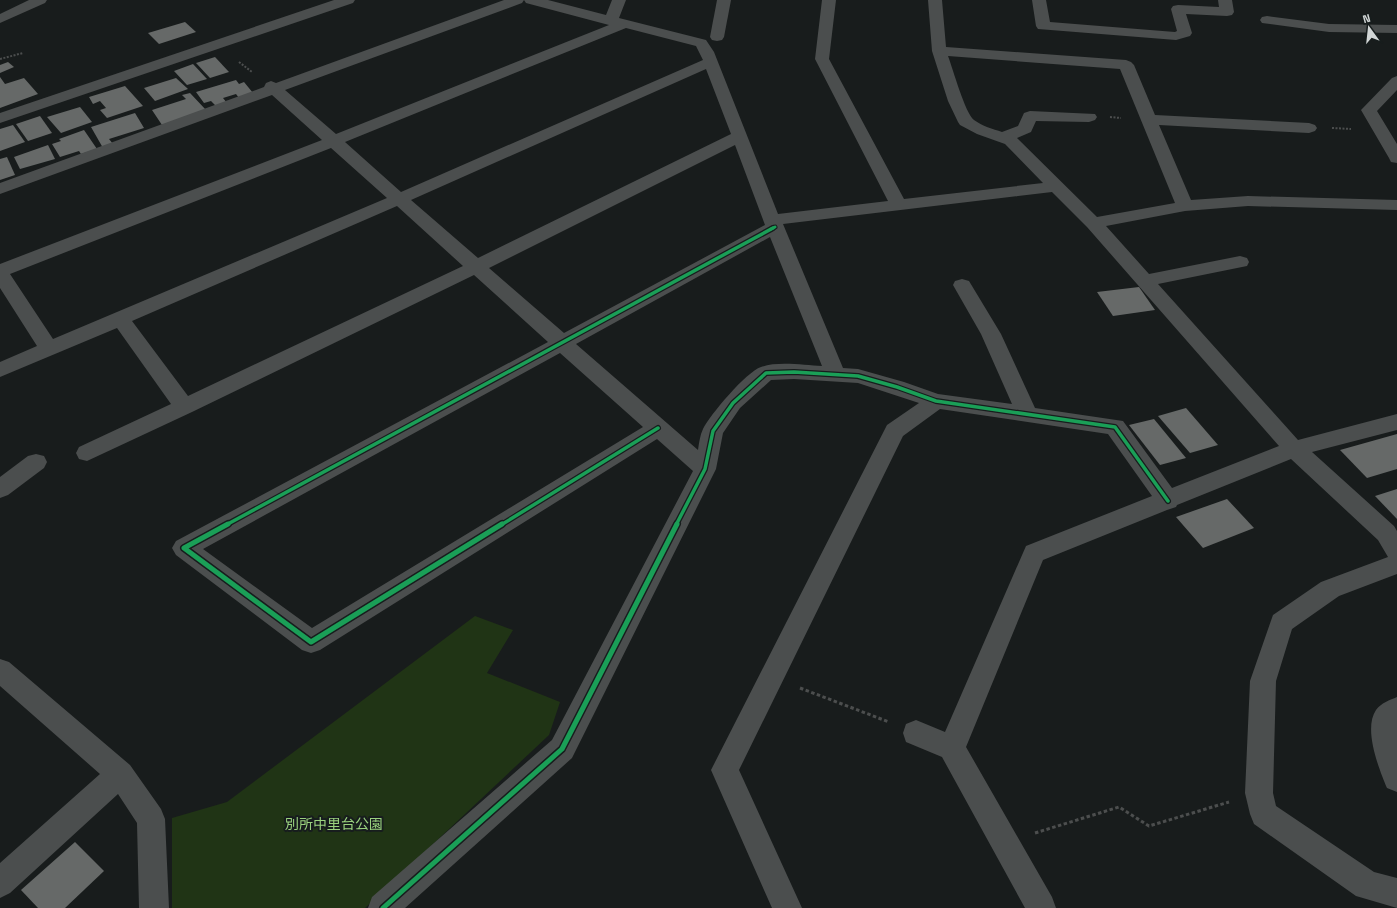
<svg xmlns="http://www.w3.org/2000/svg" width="1397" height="908" font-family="'Space Grotesk','Noto Sans JP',sans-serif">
<rect width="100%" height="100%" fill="#181c1c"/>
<path fill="#203415" d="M475,616L513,630L487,673L560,702L549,735L365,908H172V818L227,802Z"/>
<g fill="#666968">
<path d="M185,22L196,32L159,44L148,33Z"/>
<path d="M215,57L229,72L210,78L196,63Z"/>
<path d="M8,62L14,67L0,73V65Z"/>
<path d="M193,64L207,79L187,85L174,71Z"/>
<path d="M0,77L5,84L24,78L38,94L0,108Z"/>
<path d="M176,78L188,89L155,101L144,88Z"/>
<path d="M236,80L239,84L244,82L253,93L239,98L236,94L223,98L227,103L216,106L211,101L204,103L196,92Z"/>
<path d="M125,86L143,106L107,118L100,110L106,108L100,101L93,104L89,97Z"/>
<path d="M190,93L206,110L162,125L152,110L186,99L182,95Z"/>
<path d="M80,107L92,122L61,133L47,117Z"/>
<path d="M135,113L144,128L109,139L113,144L103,148L91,127Z"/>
<path d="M40,116L52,133L28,141L16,124Z"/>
<path d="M13,125L25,142L0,151V129Z"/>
<path d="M84,130L97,149L81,154L79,151L60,157L52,144L61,141L59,139Z"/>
<path d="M48,145L55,159L20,169L14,157Z"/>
<path d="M7,157L15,175L0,180V159Z"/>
<path d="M1139,287L1155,310L1113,316L1097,292Z"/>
<path d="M1186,408L1218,445L1190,453L1158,416Z"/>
<path d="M1154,419L1186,458L1160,465L1129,425Z"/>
<path d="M1397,434V469L1367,478L1340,450Z"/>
<path d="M1397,489V519L1375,496Z"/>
<path d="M1227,499L1254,528L1203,548L1176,517Z"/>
<path d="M75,842L104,871L65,908H38L21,890Z"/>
</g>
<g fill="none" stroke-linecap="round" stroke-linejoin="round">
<g stroke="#4c4e4e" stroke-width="2" stroke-dasharray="2 1.5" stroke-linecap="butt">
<path d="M0,59L23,53"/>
<path d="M239,62L252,72"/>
<path d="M1110,117L1121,118"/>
<path d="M1332,128L1351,129"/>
</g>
<g stroke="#4c4e4e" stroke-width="3" stroke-dasharray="3.5 2.5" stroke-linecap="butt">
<path d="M800,688L889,722"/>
<path d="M1035,833L1119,807L1149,826L1229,802"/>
</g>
<g fill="#4b4e4e" fill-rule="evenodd">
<path d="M29,0H47L45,3L0,23V14Z"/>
<path d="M334,0H355L353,3L0,123V113Z"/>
<path d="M504,0H524L522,3L285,90L336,134L609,25L526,3L524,0H548L606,15L612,0H626L619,18L706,40L714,52L778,214L888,201L815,59L822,0H836L829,59L904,199L1043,183L1005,144L977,134L960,125L958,122L948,101L932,51L928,0H942L946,47L1126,60L1131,62L1134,65L1155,115L1309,123L1315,125L1317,128L1315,131L1309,133L1159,125L1191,200L1248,196L1397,200V210L1248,206L1185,211L1106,226L1149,274L1240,256L1247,258L1249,262L1247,266L1158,284L1298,440L1397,414V430L1312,452L1394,526L1397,531V574L1339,596L1292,629L1276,681L1273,793L1276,806L1374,872L1397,878V908L1356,896L1254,824L1250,814L1245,793L1250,681L1273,615L1321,582L1388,557L1378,540L1291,459L1177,505L1176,507L1167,510L1043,560L966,747L1052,897L1056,908H1025L942,757L906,742L903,733L906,724L916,720L945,732L1026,546L1152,496L1108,434L940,409L903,436L739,770L802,908H772L711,770L887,425L919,403L858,383L794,379L771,380L740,408L723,433L716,469L572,758L405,908H368L372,897L552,740L693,471L657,439L320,650L311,653L302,650L176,555L172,548L176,541L548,342L474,275L192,412L87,461L79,459L76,453L79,447L171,404L117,328L0,377V362L37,346L0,288V264L322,140L272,95L0,194V183L264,87L266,83L271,81L276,83ZM626,28L696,46L703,60L401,192L345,142ZM948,56L1120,69L1175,203L1097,217L1017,138L1031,132L1036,121L1089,122L1095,120L1097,117L1095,114L1030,111L1024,113L1018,126L1002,132C993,129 982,126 974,120C965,113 953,69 948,56ZM706,69L731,134L478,258L411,200ZM735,145L765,225L564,333L489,268ZM331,148L387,198L53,339L10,274ZM1052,192L1087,227L1279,446L1172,488L1123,421L1035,408L1001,334L969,281L962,279L955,281L953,285L981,334L1012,404L938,394L904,382L858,369L843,368L783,224ZM397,206L463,266L188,396L132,321ZM770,237L822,366C804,365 777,361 761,367C746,372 710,415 703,429C700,435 699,443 698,450L576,344ZM560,353L643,427L312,628L203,549Z"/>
<path d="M717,0H731L724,37L722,40L717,41L712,40L710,37Z"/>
<path d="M1032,0H1046L1050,22L1175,32L1177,31L1171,9L1173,6L1178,5L1219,7L1218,0H1232L1234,12L1232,15L1227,16L1186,14L1192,33L1190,36L1176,40L1038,29L1036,26Z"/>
<path d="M1267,16L1329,24L1397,25V33L1329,32L1262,23L1260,20L1262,17Z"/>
<path d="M1397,76V90L1377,111L1397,144V163L1391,162L1389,158L1361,110L1392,78Z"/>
<path d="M36,454L44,456L47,462L44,468L8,495L0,498V477L28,456Z"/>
<path d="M0,659L9,662L130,765L161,809L165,819L169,908H139L137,823L118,794L10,893L0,898V863L100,774L0,686Z"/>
<path d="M1397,697V792L1387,788C1379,769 1363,729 1376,710C1381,703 1390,700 1397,697Z"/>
</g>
<g stroke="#171d1d" stroke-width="5">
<path id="cycleway-far2" d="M771,229L775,227"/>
</g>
<g stroke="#171d1d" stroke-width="6">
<g id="cycleway-far1">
<path d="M226,525L773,228"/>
<path d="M501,525L658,428"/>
<path d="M676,525L705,469L713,431L733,403L766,373L794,372L858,376L897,387L936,401L1115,427L1168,501"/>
</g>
</g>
<g stroke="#171d1d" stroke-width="8">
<g id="cycleway">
<path d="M228,524L184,548L311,642L502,524"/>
<path d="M383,908L562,749L677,524"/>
</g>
</g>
<use href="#cycleway-far2" stroke="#1a9f57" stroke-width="3"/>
<use href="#cycleway-far1" stroke="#1a9f57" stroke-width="3.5"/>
<use href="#cycleway" stroke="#1a9f57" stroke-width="5"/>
</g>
<g text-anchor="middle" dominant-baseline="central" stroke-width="4" stroke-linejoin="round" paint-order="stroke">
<g font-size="14" fill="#9ad27e" stroke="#171d1d">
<text x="334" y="824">別所中里台公園</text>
</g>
</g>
<g transform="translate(1369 28) rotate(345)" stroke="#171d1d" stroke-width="3" paint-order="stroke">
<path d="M0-3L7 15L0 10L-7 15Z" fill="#d2d6d6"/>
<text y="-6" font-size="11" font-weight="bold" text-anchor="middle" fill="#d2d6d6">N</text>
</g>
</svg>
